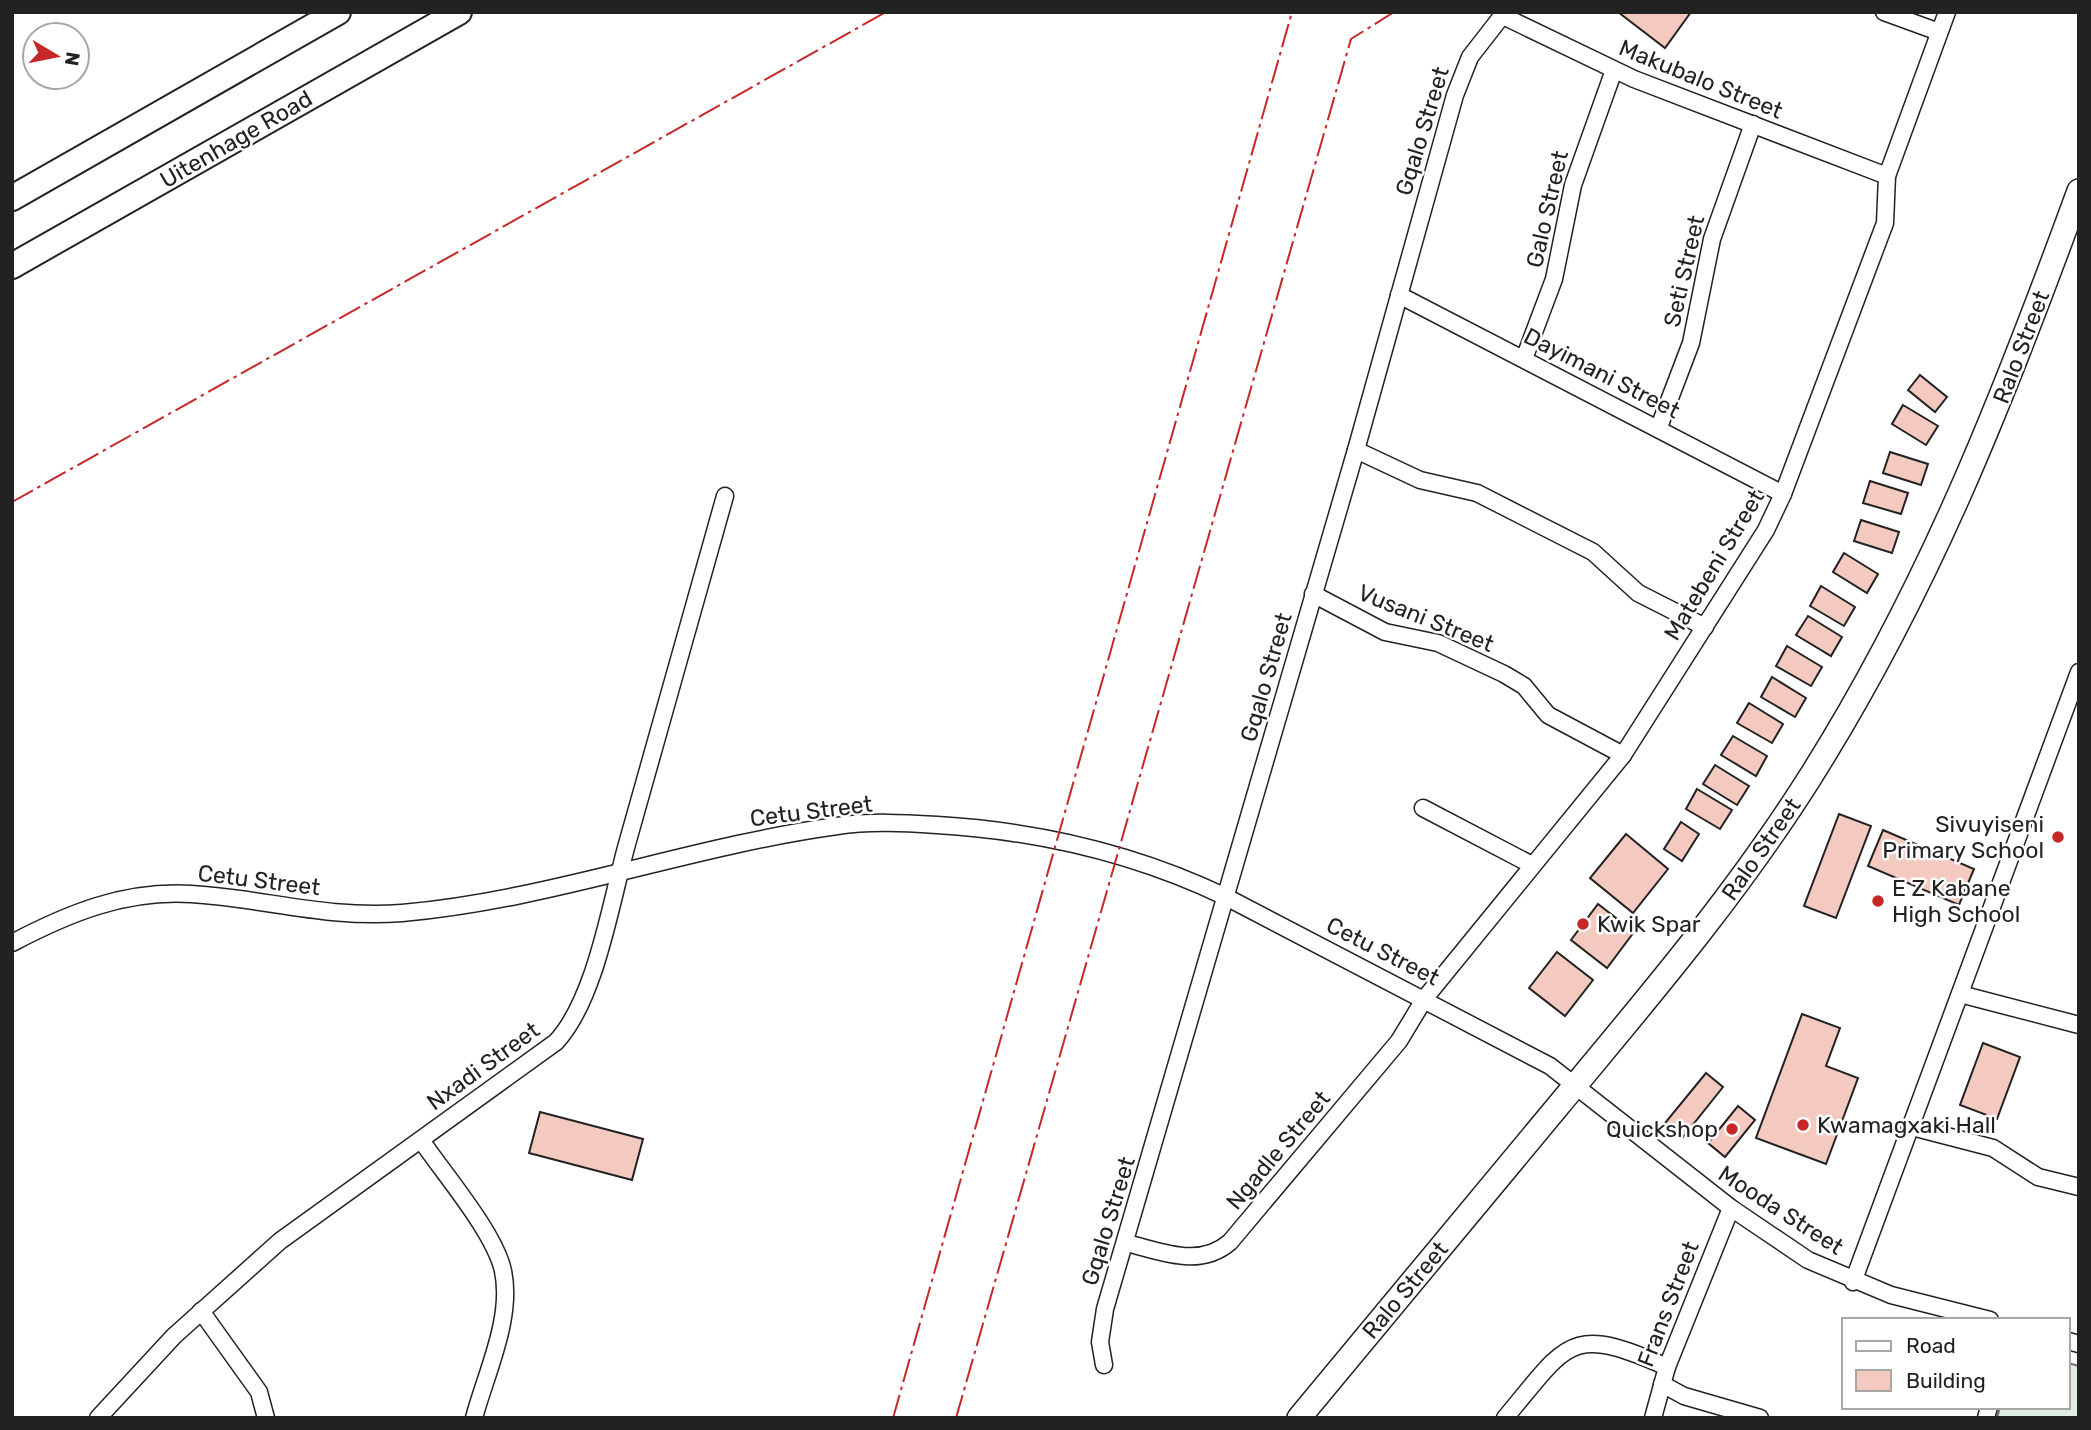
<svg xmlns="http://www.w3.org/2000/svg" width="2091" height="1430" font-family="Rubik,sans-serif">
<rect width="100%" height="100%" fill="#fff"/>
<path fill="#e0efe3" stroke="#6f6f6f" stroke-width="2" d="M2068,1363L2079,1366V1418H1997L2000,1407H2068Z"/>
<g fill="#f3c9c0" stroke="#222" stroke-width="2">
<path d="M1618,12H1691L1665,48Z"/>
<path d="M1920,375L1947,397L1935,412L1908,390Z"/>
<path d="M1903,405L1938,426L1926,445L1892,424Z"/>
<path d="M1890,452L1928,464L1921,485L1883,473Z"/>
<path d="M1870,481L1908,493L1901,514L1863,503Z"/>
<path d="M1861,520L1899,532L1892,553L1854,541Z"/>
<path d="M1844,553L1878,574L1867,593L1833,572Z"/>
<path d="M1821,586L1855,607L1844,626L1810,606Z"/>
<path d="M1808,616L1842,637L1831,656L1796,635Z"/>
<path d="M1787,646L1822,667L1811,686L1776,666Z"/>
<path d="M1772,677L1806,698L1795,717L1761,697Z"/>
<path d="M1749,703L1783,724L1772,743L1737,723Z"/>
<path d="M1733,736L1767,756L1756,776L1721,755Z"/>
<path d="M1715,765L1749,786L1737,805L1703,784Z"/>
<path d="M1697,789L1732,810L1720,829L1686,809Z"/>
<path d="M1839,814L1871,826L1836,918L1804,906Z"/>
<path d="M1681,822L1699,834L1682,861L1664,849Z"/>
<path d="M1883,830L1974,869L1959,905L1868,866Z"/>
<path d="M1626,834L1668,869L1633,913L1590,878Z"/>
<path d="M1598,904L1634,932L1607,968L1571,940Z"/>
<path d="M1557,952L1593,980L1565,1016L1529,988Z"/>
<path d="M1802,1014L1840,1028L1826,1066L1858,1078L1826,1164L1756,1138Z"/>
<path d="M1983,1043L2020,1057L1997,1119L1960,1105Z"/>
<path d="M1706,1073L1723,1087L1683,1137L1665,1123Z"/>
<path d="M1738,1106L1755,1120L1725,1157L1708,1143Z"/>
<path d="M540,1112L643,1139L632,1180L529,1153Z"/>
</g>
<g fill="none" stroke-linecap="round" stroke-linejoin="round">
<g stroke="#222" stroke-width="19">
<g id="street">
<path d="M1884,12L1939,32"/>
<path d="M1503,16L1634,79L1887,176"/>
<path d="M1399,295L1783,494"/>
<path d="M1524,359L1554,279L1573,185L1614,70"/>
<path d="M1659,427L1691,343L1712,239L1753,124"/>
<path d="M1356,450L1420,480L1477,493L1593,552L1638,593L1705,627"/>
<path d="M1313,594L1385,632L1438,643L1504,674L1524,686L1548,715L1623,755"/>
<path d="M1423,808L1532,865"/>
<path d="M12,943C69,913 125,890 191,894C263,898 326,919 402,913C550,900 691,846 837,826C870,821 905,823 937,825C1039,831 1134,853 1226,897L1550,1066L1731,1208L1808,1260L1891,1295L1990,1320"/>
<path d="M1960,994L2079,1025"/>
<path d="M1912,1127L1993,1148L2038,1177L2079,1187"/>
<path d="M421,1140C444,1174 495,1233 503,1271C513,1318 486,1373 474,1418"/>
<path d="M1126,1243C1161,1251 1199,1269 1230,1242L1399,1041L1425,998L1623,755L1766,530L1783,494L1885,223L1887,176L1947,12"/>
<path d="M1853,1282L2079,672"/>
<path d="M201,1311L259,1392L266,1418"/>
<path d="M2068,1341L2079,1344"/>
<path d="M1104,1365L1100,1342L1105,1309L1356,450L1455,95L1470,57L1505,12"/>
<path d="M1662,1384L1684,1396L1760,1418"/>
<path d="M98,1418L174,1336L280,1241L556,1042C596,999 611,901 627,844C660,728 692,612 725,496"/>
<path d="M1505,1418C1568,1343 1569,1323 1667,1367"/>
<path d="M1653,1418L1667,1367L1731,1208"/>
<path d="M1986,1418L1989,1407"/>
</g>
</g>
<g stroke="#222" stroke-width="26">
<path id="secondary" d="M1299,1418C1386,1314 1471,1210 1558,1106C1646,1000 1735,896 1809,779C1928,591 2003,399 2079,191"/>
</g>
<g stroke="#222" stroke-width="28">
<g id="primary">
<path d="M12,198L338,12"/>
<path d="M12,266L459,12"/>
</g>
</g>
<use href="#street" stroke="#fff" stroke-width="16"/>
<use href="#secondary" stroke="#fff" stroke-width="23"/>
<use href="#primary" stroke="#fff" stroke-width="24"/>
<g stroke="#c62828" stroke-width="2" stroke-dasharray="24 5 3.5 5" stroke-linecap="butt">
<path d="M12,502L886,12"/>
<path d="M893,1418L1292,12"/>
<path d="M956,1418L1351,39L1394,12"/>
</g>
</g>
<g fill="#c62828" stroke="#fff" stroke-width="2.5">
<circle cx="2058" cy="837" r="7"/>
<circle cx="1878" cy="901" r="7"/>
<circle cx="1583" cy="924" r="7"/>
<circle cx="1803" cy="1125" r="7"/>
<circle cx="1732" cy="1129" r="7"/>
</g>
<g text-anchor="middle" dominant-baseline="central" stroke-width="5" stroke-linejoin="round" paint-order="stroke">
<g font-size="23" fill="#222" stroke="#fff">
<text transform="translate(1701 79) rotate(22)">Makubalo Street</text>
<text transform="translate(1422 131) rotate(-73)">Gqalo Street</text>
<text transform="translate(236 139) rotate(-30)">Uitenhage Road</text>
<text transform="translate(1547 209) rotate(-77)">Galo Street</text>
<text transform="translate(1684 271) rotate(-77)">Seti Street</text>
<text transform="translate(2021 347) rotate(-69)">Ralo Street</text>
<text transform="translate(1602 373) rotate(27)">Dayimani Street</text>
<text transform="translate(1714 565) rotate(-59)">Matebeni Street</text>
<text transform="translate(1426 618) rotate(22)">Vusani Street</text>
<text transform="translate(1266 677) rotate(-74)">Gqalo Street</text>
<text transform="translate(811 811) rotate(-7)">Cetu Street</text>
<text transform="translate(1761 849) rotate(-55)">Ralo Street</text>
<text transform="translate(259 880) rotate(7)">Cetu Street</text>
<text transform="translate(1383 951) rotate(27)">Cetu Street</text>
<text transform="translate(483 1066) rotate(-36)">Nxadi Street</text>
<text transform="translate(1278 1150) rotate(-50)">Ngadle Street</text>
<text transform="translate(1781 1210) rotate(33)">Mooda Street</text>
<text transform="translate(1108 1221) rotate(-73)">Gqalo Street</text>
<text transform="translate(1405 1290) rotate(-50)">Ralo Street</text>
<text transform="translate(1668 1304) rotate(-69)">Frans Street</text>
</g>
<g font-size="23" fill="#222" stroke="#fff" text-anchor="start">
<text x="2044" y="824" text-anchor="end">Sivuyiseni<tspan x="2044" dy="26">Primary School</tspan></text>
<text x="1892" y="888">E Z Kabane<tspan x="1892" dy="26">High School</tspan></text>
<text x="1597" y="924">Kwik Spar</text>
<text x="1817" y="1125">Kwamagxaki Hall</text>
<text x="1718" y="1129" text-anchor="end">Quickshop</text>
</g>
</g>
<rect width="2091" height="1430" fill="none" stroke="#222222" stroke-width="28"/>
<rect x="1842" y="1318" width="228" height="91" fill="#ffffff" stroke="#a7a7a7" stroke-width="2"/>
<rect x="1856" y="1341" width="35" height="10" fill="#ffffff" stroke="#a7a7a7" stroke-width="2"/>
<text x="1906" y="1353" font-size="21" fill="#222222">Road</text>
<rect x="1856" y="1370" width="35" height="21" fill="#f3c9c0" stroke="#a7a7a7" stroke-width="2"/>
<text x="1906" y="1388" font-size="21" fill="#222222">Building</text>
<g transform="translate(56 56) rotate(100)"><circle r="33" fill="#ffffff" stroke="#a7a7a7" stroke-width="2"/>
<path d="M0-5L12 26L0 18L-12 26Z" fill="#c62828"/>
<text y="-10" font-size="19" font-weight="bold" text-anchor="middle" fill="#222222">N</text>
</g>
</svg>
